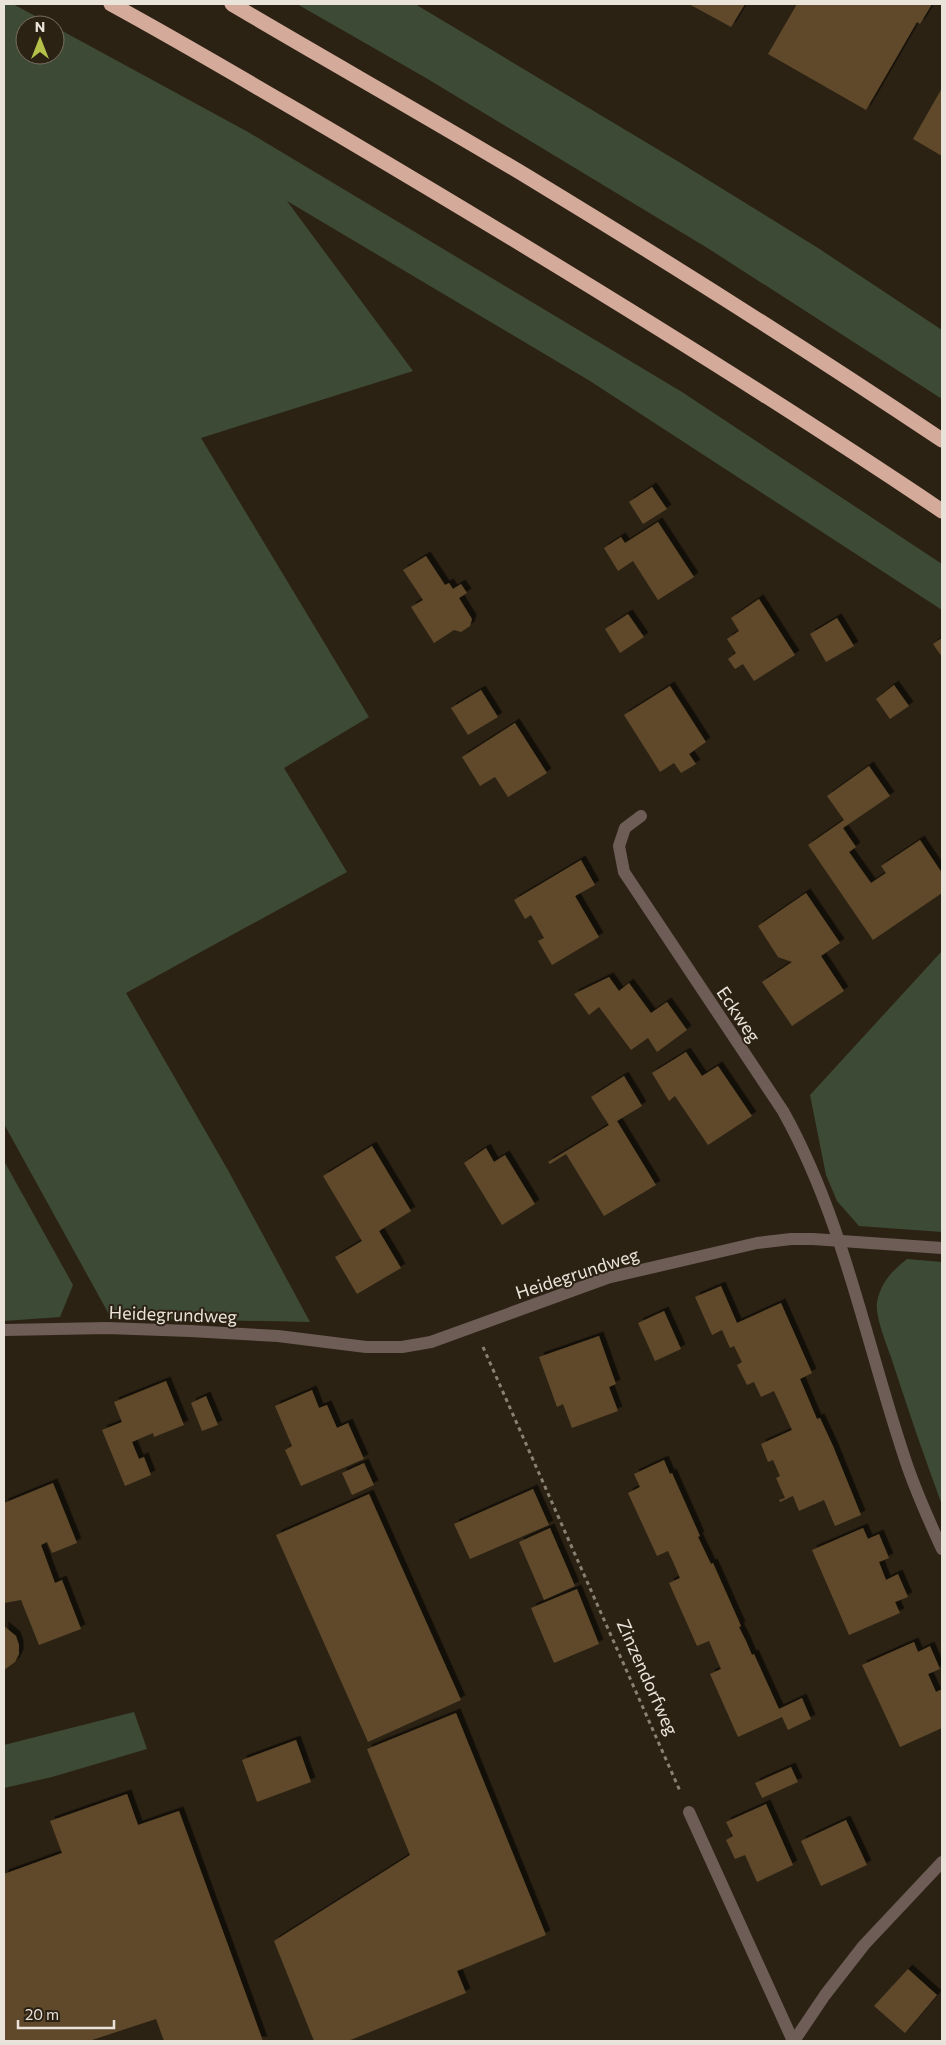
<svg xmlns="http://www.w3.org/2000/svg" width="946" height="2045" font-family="Commissioner,sans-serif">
<defs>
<filter id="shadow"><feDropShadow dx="4.5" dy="-4.5" stdDeviation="0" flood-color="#0009"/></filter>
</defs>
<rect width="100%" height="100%" fill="#2c2214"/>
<g fill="#3d4a36">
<path d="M4,4H13L52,25H25V55H55V27L248,132L682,392L942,564V610L590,381L287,201L413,371L201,438L369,717L284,768L347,872L126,993L229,1172L310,1322L111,1318L4,1124Z"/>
<path d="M297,4H415L679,162L818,248L942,330V399L709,249L426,78Z"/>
<path d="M942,951V1232L859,1226L837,1201L826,1175L810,1095Z"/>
<path d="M4,1161L73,1285L60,1317L4,1321Z"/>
<path d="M907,1259L942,1262V1505C924,1456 907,1407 891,1357C886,1343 875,1316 877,1302C881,1282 892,1271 907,1259Z"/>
<path d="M134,1712L147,1749L52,1777L4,1788V1745Z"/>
</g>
<g fill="#5e492a" filter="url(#shadow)">
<path d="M689,4H745L731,27Z"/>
<path d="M797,4H932L920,24L917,22L866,110L768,54Z"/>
<path d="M942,88V156L913,139Z"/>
<path d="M652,487L667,509L643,524L629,502Z"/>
<path d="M658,522L694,577L658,600L633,561L618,571L604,548L621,537L625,543Z"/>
<path d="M426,556L445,585L449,583L453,589L461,584L467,593L459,598L472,619L470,626L461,632L454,630L434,643L411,607L423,600L403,570Z"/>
<path d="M759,599L795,655L754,681L743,664L735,669L728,659L736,653L727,639L739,631L731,618Z"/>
<path d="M628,614L644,637L620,653L605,629Z"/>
<path d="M837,618L854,646L826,662L810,634Z"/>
<path d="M942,638V657L933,644Z"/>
<path d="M894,685L909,706L890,719L876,699Z"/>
<path d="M670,686L706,742L689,754L696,764L681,773L674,763L660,772L624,715Z"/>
<path d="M481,690L498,717L468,735L451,708Z"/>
<path d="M515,723L547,773L508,797L495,777L480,786L462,757Z"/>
<path d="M869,766L890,796L843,828L856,847L849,852L871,883L886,873L881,866L920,840L942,873V893L873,940L808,845L844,820L827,796Z"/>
<path d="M581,860L595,885L575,896L599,937L552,965L538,941L544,938L531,915L525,919L514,900Z"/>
<path d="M806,893L840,943L821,956L844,991L792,1026L762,982L792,962L778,957L758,926Z"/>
<path d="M609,977L619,991L629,983L651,1013L667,1002L687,1030L657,1052L648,1038L631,1050L599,1007L589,1015L574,994Z"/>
<path d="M686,1052L702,1076L718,1066L752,1116L708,1145L675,1096L669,1101L652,1073Z"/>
<path d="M624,1076L642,1106L617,1121L656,1185L604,1216L566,1154L550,1164L548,1162L609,1125L591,1097Z"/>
<path d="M372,1146L411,1211L379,1231L401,1268L357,1294L335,1257L362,1241L323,1176Z"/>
<path d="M486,1148L494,1162L505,1155L535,1204L502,1225L464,1163Z"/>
<path d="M721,1286L737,1323L781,1303L812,1373L800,1379L817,1419L820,1418L833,1446L861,1515L835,1526L824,1500L799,1511L793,1496L780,1502L779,1500L785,1498L776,1478L780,1476L773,1460L768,1462L761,1444L792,1430L774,1391L761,1397L754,1382L747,1385L737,1365L742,1362L734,1346L730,1348L722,1330L712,1335L695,1297Z"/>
<path d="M664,1311L681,1349L655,1361L638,1323Z"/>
<path d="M599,1336L616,1384L609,1387L618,1411L572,1428L563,1404L557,1407L539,1357Z"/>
<path d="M166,1381L184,1425L154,1437L153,1433L132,1442L139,1459L144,1457L151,1475L125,1486L102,1430L122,1422L114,1402Z"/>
<path d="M312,1390L319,1408L327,1405L337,1428L348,1423L364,1459L301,1486L285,1450L292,1446L275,1406Z"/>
<path d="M206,1396L218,1425L202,1431L191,1403Z"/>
<path d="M664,1460L670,1474L672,1473L700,1536L698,1537L711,1564L713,1563L741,1626L739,1627L746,1641L752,1655L754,1654L779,1709L802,1698L811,1719L788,1730L782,1717L738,1737L710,1674L721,1669L709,1641L697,1646L669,1583L680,1578L674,1564L668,1551L657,1556L628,1493L640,1487L634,1474Z"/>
<path d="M364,1463L374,1485L352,1495L342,1473Z"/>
<path d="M53,1483L77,1543L52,1553L47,1542L41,1545L55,1583L62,1580L81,1629L39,1645L21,1600L4,1603V1503Z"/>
<path d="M533,1489L549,1525L470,1559L454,1524Z"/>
<path d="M369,1494L461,1700L368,1742L276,1535Z"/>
<path d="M550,1528L575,1586L544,1600L519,1542Z"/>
<path d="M863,1528L868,1539L879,1534L889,1558L879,1562L886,1580L898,1574L908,1597L895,1602L900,1613L849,1635L812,1550Z"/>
<path d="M577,1589L599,1644L554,1663L531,1608Z"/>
<path d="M4,1626L16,1636L19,1645V1654L15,1662L4,1670Z"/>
<path d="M914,1642L918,1652L930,1646L940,1669L928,1674L936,1692L942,1689V1728L900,1747L862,1665Z"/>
<path d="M456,1713L546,1935L457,1971L466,1993L348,2041H314L274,1941L410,1855L367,1749Z"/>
<path d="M296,1740L311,1782L257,1802L242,1760Z"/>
<path d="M791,1767L798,1782L762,1798L755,1783Z"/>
<path d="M127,1794L138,1825L179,1811L263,2041H164L156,2019L89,2041H4V1874L62,1853L50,1821Z"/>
<path d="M766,1804L793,1865L757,1882L745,1855L735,1859L726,1840L733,1836L726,1822Z"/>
<path d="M846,1820L867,1865L821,1886L801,1841Z"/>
<path d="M908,1969L937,1995L905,2033L874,2006Z"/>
</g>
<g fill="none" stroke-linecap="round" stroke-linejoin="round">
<path stroke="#8a8175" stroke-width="3" stroke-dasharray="4 4" stroke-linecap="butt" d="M483,1347L680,1791"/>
<path stroke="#6d5d56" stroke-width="12" d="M689,1812L793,2041"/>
<g stroke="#6d5d56" stroke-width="12">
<path d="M641,816L625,828L619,846L624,872L783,1111C845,1222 867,1349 908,1468C918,1496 930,1523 942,1549"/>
<path d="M4,1330L107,1328L190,1331L278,1336L366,1347H402L431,1342L607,1278L757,1243L791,1239H813L942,1248"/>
<path d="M794,2041L825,1995L864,1945L942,1862"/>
</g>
<g stroke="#d4ab9a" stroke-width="15">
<path d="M111,4C190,47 267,93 344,138C547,258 747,380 942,511"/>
<path d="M232,4C330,62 430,118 528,177C668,262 806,349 942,440"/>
</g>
</g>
<g text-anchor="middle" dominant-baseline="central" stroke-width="4" stroke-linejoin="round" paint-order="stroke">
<g font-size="18" fill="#eae3da" stroke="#2c2214">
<text transform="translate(739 1014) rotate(56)">Eckweg</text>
<text transform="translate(577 1273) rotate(-18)">Heidegrundweg</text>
<text transform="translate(173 1314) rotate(2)">Heidegrundweg</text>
<text transform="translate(648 1677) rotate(66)">Zinzendorfweg</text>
</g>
</g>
<rect width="946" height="2045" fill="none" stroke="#eae3da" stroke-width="10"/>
<g transform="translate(40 40)"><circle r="24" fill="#2c2214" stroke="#786f63"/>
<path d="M0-4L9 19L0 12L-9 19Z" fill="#b4c24a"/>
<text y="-8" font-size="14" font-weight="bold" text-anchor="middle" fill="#eae3da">N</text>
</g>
<path d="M18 2020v8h96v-8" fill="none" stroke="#eae3da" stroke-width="2.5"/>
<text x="25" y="2020" font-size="15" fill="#eae3da" stroke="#2c2214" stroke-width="4" paint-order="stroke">20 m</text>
</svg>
